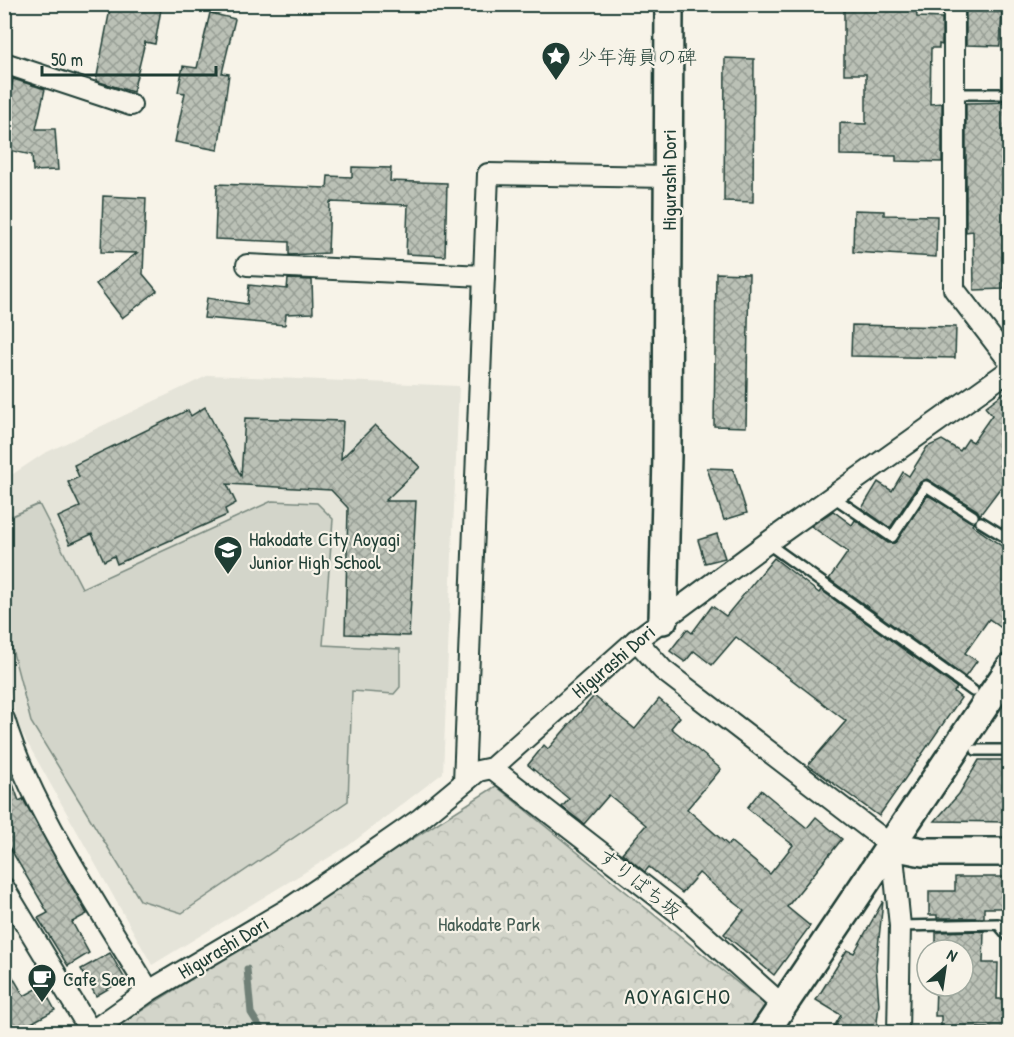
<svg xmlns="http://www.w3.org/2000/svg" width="1014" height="1037" font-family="'Patrick Hand','Klee One',sans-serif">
<defs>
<pattern id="forest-crowns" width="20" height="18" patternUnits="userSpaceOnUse" patternTransform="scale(1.5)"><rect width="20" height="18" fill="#d3d5ca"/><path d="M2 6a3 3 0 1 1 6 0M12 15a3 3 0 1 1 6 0" fill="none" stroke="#b5b8ae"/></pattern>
<pattern id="building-cross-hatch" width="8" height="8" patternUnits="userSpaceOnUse" patternTransform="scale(1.5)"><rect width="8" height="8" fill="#bbc1b6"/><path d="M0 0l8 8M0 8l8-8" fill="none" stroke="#979e95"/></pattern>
</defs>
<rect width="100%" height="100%" fill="#f7f3e8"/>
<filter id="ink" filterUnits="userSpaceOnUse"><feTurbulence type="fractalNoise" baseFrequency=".0167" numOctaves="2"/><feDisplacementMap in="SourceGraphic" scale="12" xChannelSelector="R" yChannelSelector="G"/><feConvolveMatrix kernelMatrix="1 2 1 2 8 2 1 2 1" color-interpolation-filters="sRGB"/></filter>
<g filter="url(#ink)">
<path fill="#e5e4d9" d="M209,375L459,386L443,773L348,846L152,965L19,728L5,671L4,480L43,454Z"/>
<path fill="url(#forest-crowns)" stroke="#79897f" stroke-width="1.5" d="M496,786L766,1006L747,1032H108Z"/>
<path fill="#d3d5ca" stroke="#79897f" stroke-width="1.5" d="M272,501L317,503L333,519L323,645L400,649V687L394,694L352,691L348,801L182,913L140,900L31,722L5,622V519L39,504L82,588Z"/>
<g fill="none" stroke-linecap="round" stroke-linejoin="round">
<path stroke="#6f8077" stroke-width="7" d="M247,969L251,1013L263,1032"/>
</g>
<g fill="url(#building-cross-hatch)" stroke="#1f3d34" stroke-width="1.5">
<path d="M111,4H137L161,9L155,44L145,42L133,92L96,81Z"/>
<path d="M844,4L916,8L917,17L942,18V45L939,44V48H931L930,104L942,103V162L896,161V156L840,155V123L866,124V74H844Z"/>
<path d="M966,11L1002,12L1000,46L966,45Z"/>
<path d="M210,13L235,19L222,73L229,74L218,150L175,142L185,93L178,92L183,66L197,68Z"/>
<path d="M725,58L754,59L753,202L724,201Z"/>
<path d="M13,79L45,89L36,129H55L58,170L33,171L32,155L4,149V117Z"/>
<path d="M1010,102V231H1003L1004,289L974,290L973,231L966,232V103Z"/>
<path d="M352,167L391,168L390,181L447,183L445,256L406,254L408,205L330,202L328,253L289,255V242L215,239L217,184L327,188L328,176L352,177Z"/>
<path d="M103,196L146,198L143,274L157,291L122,318L96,284L137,253L101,252Z"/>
<path d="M854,210L884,211V215L937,216L936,257L853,252Z"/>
<path d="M716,273L749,274L746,427L714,426Z"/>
<path d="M288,279L312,280L313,313L286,314L285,325L204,318L207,298L247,304L249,285L287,289Z"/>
<path d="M852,325L956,327L955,358L851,356Z"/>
<path d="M1010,388V475L980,515L977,510L927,479L920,482L890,528L862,508L878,482L892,491L903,472L909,476L927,447L942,440L960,451L968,439L973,442L992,415L985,407Z"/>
<path d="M205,407L241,476L245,418L343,421L341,459L375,425L420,467L385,501H416L409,636L345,634L348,508L331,490L227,484L236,503L225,509L227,515L117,564L114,556L104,561L92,534L70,544L58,517L80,507L68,482L79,477L74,465L188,410L191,416Z"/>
<path d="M707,468L733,469L747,513L724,520Z"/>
<path d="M928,495L974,523L972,525L1010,552V634L989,619L965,653L977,661L965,677L829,579L848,552L811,526L833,511L852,525L855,520L888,543H894Z"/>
<path d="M717,534L725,558L705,563L698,540Z"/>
<path d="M774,558L819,593L821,590L957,688L954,692L961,698L879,816L808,765L846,721L736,637L712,665L694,651L685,662L670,651L687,629L692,633L712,606L726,616Z"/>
<path d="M594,696L635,729L659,699L680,717L671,728L721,769L687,809L728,845L731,842L770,874L793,845L747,808L761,790L807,828L816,817L842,839L787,907L810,926L774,975L724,934L744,910L699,873L682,893L649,867L645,872L622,853L646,825L609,795L584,824L562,807L569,799L528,765L544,745L548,749Z"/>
<path d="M979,760H1006L1005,796H1010V822L935,821L959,794Z"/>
<path d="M7,767L19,801L23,799L87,914L72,922L89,953L68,966L38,918L48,913L4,838V768Z"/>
<path d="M955,877H1010L1007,908H984V918H937V915H929V891H955Z"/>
<path d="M883,901L876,966L879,1004L876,1032H831L841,1015L816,1000L847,950L854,953Z"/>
<path d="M984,931L983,963H998L997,999H1010V1032H987V1028L941,1027V1016H935L936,986H963V950H936V932Z"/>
<path d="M110,953L125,979L96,996L81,969Z"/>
<path d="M4,962L24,996L42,986L55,1010L15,1032H4Z"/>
</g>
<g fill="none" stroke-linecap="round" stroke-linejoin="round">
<g stroke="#1f3d34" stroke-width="14">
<g id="lane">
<path d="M954,94H1010"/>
<path d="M832,496L892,537L926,486L973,516"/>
<path d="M981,522L1010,540"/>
<path d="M767,543L973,691"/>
<path d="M976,750H1010"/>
<path d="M900,926L998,924L1010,938"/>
</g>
</g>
<g stroke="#1f3d34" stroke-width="24">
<g id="street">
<path d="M954,4V289L1010,362"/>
<path d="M4,63L131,105"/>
<path d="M247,265L484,276"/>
<path d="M636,640L663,670L892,846L900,926L898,1032"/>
<path d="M4,719C31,809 100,909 149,991"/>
<path d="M492,768L684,917L783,1006"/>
<path d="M464,782L488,174L669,177"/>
<path d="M4,888L91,1032"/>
<path d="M91,1032L149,991L288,909L361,860L420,819L478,771L492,768L636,640L767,543L1010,370"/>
</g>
</g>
<g stroke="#1f3d34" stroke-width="32">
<g id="secondary">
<path d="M663,620L667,456L669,4"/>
<path d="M892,846L923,852H1010"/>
<path d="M765,1032L1010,668"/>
</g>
</g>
<use href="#lane" stroke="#f7f3e8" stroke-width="9"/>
<use href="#street" stroke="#f7f3e8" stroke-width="20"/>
<use href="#secondary" stroke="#f7f3e8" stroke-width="27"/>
</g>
</g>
<defs>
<g id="sight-pin" transform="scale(1.5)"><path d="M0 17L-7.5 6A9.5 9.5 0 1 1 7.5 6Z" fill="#1f3d34" stroke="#f7f3e8"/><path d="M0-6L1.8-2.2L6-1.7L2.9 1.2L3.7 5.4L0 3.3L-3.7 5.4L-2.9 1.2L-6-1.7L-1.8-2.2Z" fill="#fff"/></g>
<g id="school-pin" transform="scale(1.5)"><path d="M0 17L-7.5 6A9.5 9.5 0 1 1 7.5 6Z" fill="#1f3d34" stroke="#f7f3e8"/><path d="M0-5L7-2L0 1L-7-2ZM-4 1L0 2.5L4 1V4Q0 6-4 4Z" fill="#fff"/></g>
<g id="cafe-pin" transform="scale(1.5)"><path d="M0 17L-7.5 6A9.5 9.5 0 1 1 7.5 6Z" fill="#1f3d34" stroke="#f7f3e8"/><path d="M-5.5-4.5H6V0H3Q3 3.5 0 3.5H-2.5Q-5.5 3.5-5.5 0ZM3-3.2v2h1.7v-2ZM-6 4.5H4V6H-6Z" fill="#fff"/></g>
</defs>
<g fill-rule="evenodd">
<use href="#sight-pin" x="556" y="56"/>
<use href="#school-pin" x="228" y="550"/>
<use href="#cafe-pin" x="42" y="978"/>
</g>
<g text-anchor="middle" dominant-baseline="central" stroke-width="4.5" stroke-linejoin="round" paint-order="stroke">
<g font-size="20" fill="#1f3d34" stroke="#f7f3e8" text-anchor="start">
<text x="577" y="56">少年海員の碑</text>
<text x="249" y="538">Hakodate City Aoyagi<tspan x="249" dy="23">Junior High School</tspan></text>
<text x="63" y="978">Cafe Soen</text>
</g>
<g font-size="20" fill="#1f3d34" stroke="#f7f3e8">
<text transform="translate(668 180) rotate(-90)">Higurashi Dori</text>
<text transform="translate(613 661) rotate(-40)">Higurashi Dori</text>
<text transform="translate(640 883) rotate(38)">すりばち坂</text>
<text transform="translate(223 947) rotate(-31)">Higurashi Dori</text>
</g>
<g font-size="20" fill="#435b52" stroke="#f7f3e8">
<text x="489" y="923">Hakodate Park</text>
</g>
<g font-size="22" letter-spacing="1.5" fill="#1f3d34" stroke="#f7f3e8">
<text x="678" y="996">AOYAGICHO</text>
</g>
</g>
<rect width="1014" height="1037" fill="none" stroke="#f7f3e8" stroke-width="24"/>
<rect x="12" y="12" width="990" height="1013" fill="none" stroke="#1f3d34" stroke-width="2" filter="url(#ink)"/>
<g transform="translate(945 968) rotate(29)"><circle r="28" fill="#f7f3e8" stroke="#a1aaa0" stroke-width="1.5"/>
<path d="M0-4.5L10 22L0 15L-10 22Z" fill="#1f3d34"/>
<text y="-9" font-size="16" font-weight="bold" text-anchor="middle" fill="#1f3d34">N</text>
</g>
<path d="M42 66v9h174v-9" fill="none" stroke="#1f3d34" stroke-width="3"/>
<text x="51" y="66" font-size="18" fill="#1f3d34" stroke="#f7f3e8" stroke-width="4.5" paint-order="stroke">50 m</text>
</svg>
